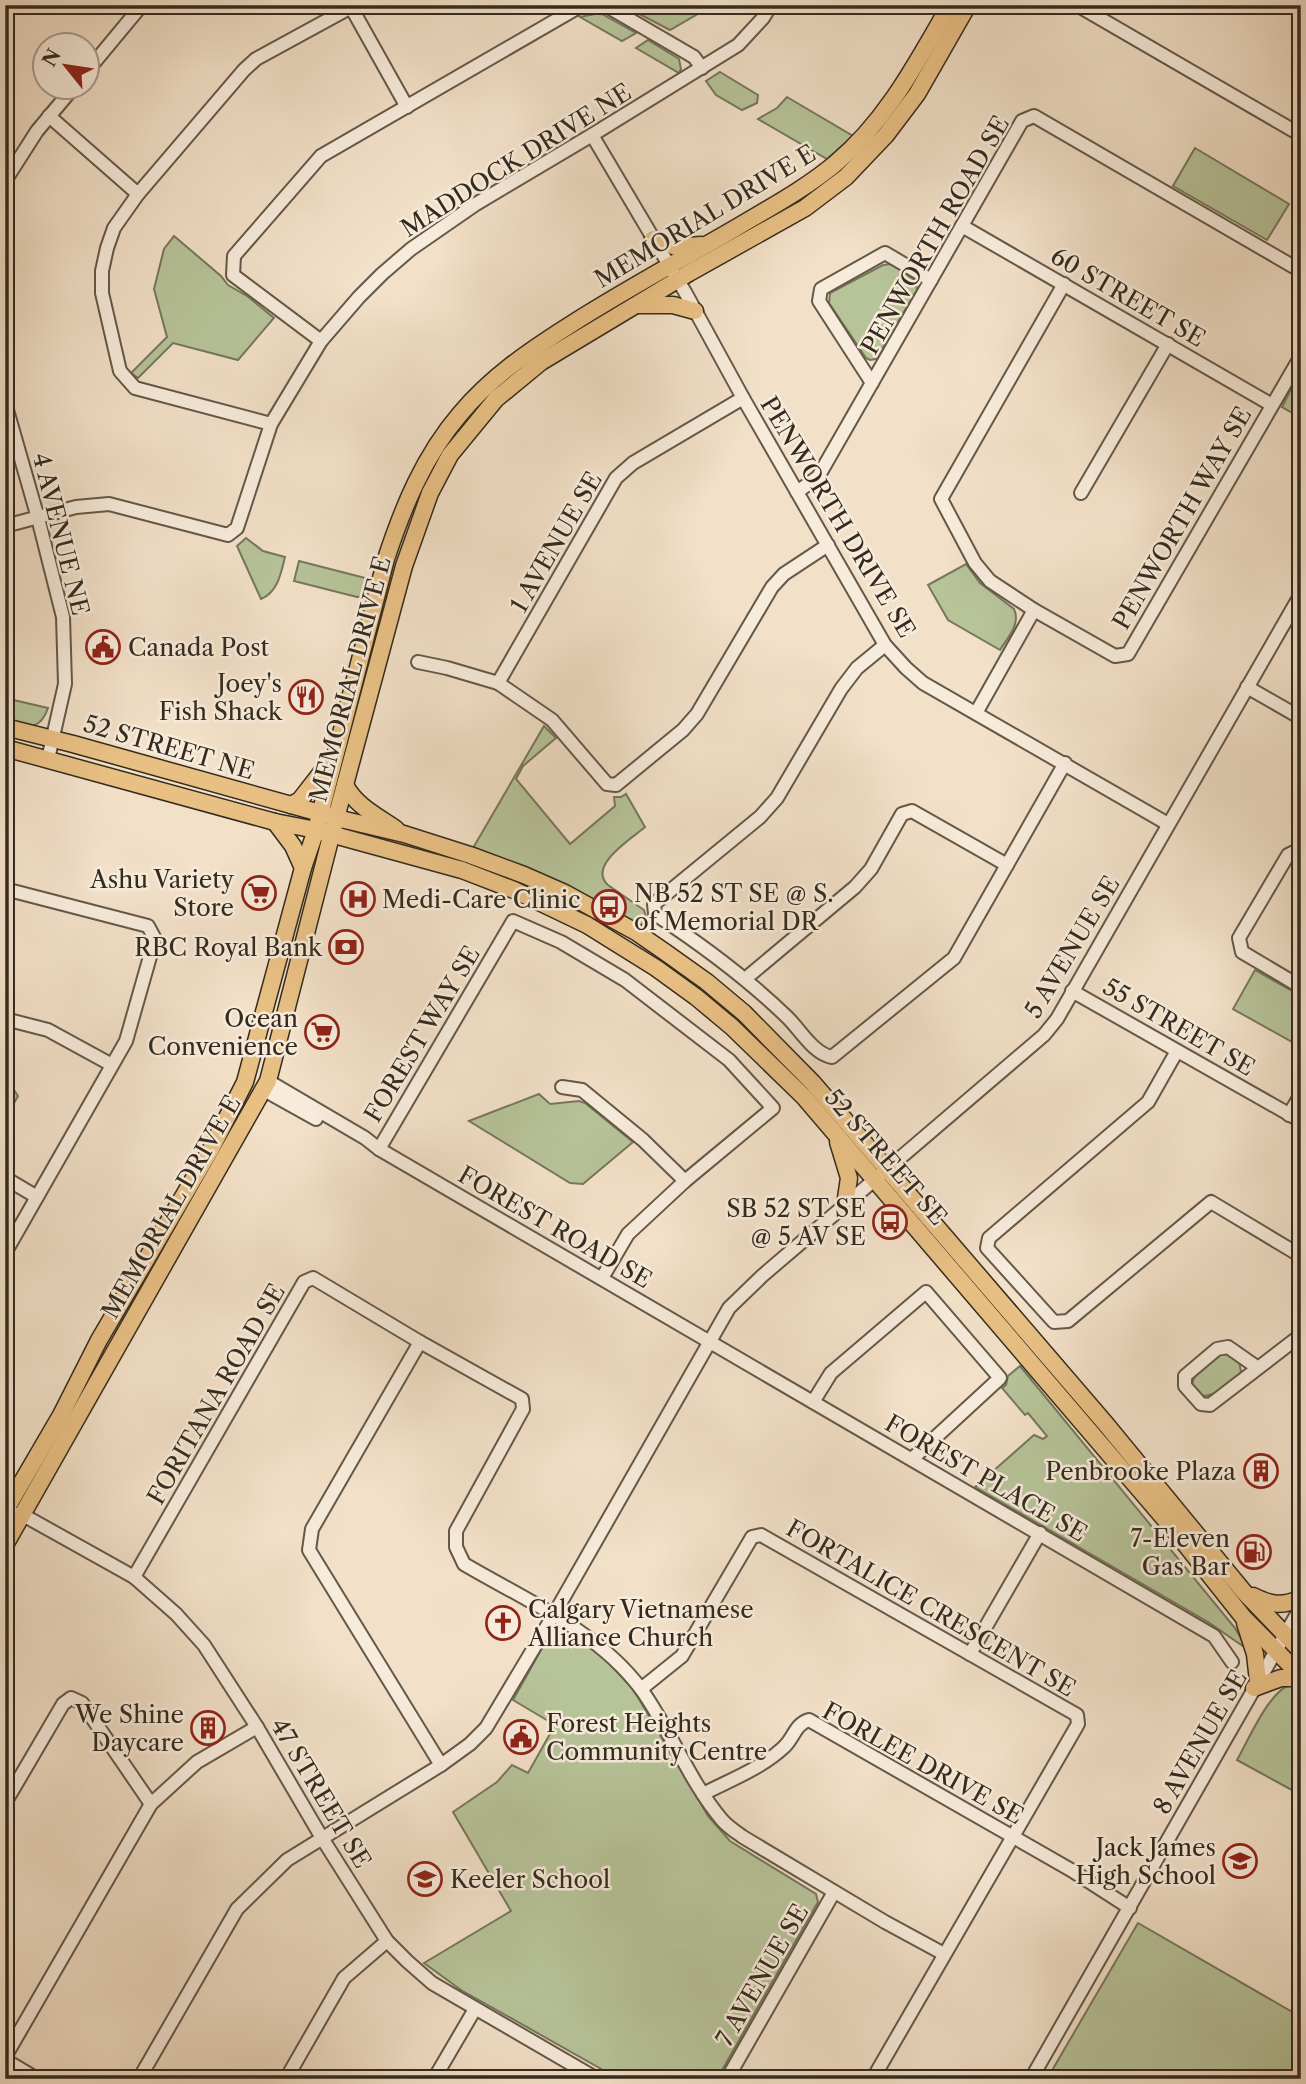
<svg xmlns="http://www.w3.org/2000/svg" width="1306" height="2084" font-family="'Libre Caslon Text',serif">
<rect width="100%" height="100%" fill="#f2e0c8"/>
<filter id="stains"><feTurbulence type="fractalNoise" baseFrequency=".00286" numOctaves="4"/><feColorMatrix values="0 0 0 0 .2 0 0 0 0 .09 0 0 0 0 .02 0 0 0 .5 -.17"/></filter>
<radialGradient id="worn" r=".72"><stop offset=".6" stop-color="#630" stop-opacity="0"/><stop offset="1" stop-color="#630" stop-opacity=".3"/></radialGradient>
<g fill="#b7c399" stroke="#76775c" stroke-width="2">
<path d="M622,5H710L708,8L670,30Z"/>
<path d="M600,13L636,33L622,41L580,17Z"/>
<path d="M648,40L679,59L681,69L679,73L636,48Z"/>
<path d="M720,72L758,95L757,103L742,110L716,95L706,81Z"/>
<path d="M787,97L853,136L827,159L758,119L777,108Z"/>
<path d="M1195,148L1289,204L1267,240L1173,186Z"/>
<path d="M174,236L221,276L228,285L247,296L274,318L238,360L173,343L138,378L131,373L167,337L154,289L164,249Z"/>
<path d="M891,264L916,281L917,290L876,359L870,360L866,358L829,303L830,293L883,265Z"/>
<path d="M1291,389L1301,395V418L1282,407Z"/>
<path d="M246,538L263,551L285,557C281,573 278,592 261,599L237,546Z"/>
<path d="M299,561L373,580L370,596L357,597L294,581Z"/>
<path d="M966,564L980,583L1014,609C1021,624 1008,637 1000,650L948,620L928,585Z"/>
<path d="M5,698L48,708C40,732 26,727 5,723Z"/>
<path d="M544,726L556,738L523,766L516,779L570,844L615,806L614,797H621L626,794L645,827C631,839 587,866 608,885L644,910L646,917L640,928L473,848Z"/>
<path d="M1255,970L1301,996V1047L1233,1009Z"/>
<path d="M5,1087L14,1090L18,1096L5,1119Z"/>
<path d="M539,1094L550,1104L579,1101L585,1103L633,1142L583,1184L570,1183L469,1121Z"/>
<path d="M1221,1354H1228L1239,1361L1241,1372C1232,1384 1215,1397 1200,1396L1192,1387C1192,1371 1210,1363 1221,1354Z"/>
<path d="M1020,1366L1235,1628L1247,1649L1208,1622L975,1487L1034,1435L1043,1439L1047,1436L1028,1413L1025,1415L1002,1388L1006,1385L1008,1376Z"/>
<path d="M557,1629H566L605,1659L633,1689L708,1816L730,1841L816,1894L818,1902L717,2079H619L461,1990L424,1963L511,1911L453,1812L497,1782L512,1765L528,1773L555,1725L513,1700L550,1634Z"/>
<path d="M1289,1685L1301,1690V1795L1237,1760C1249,1739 1267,1695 1289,1685Z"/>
<path d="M1138,1923L1301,2017V2079H1047Z"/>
</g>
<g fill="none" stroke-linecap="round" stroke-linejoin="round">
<g stroke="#645848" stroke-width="16">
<g id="minor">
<path d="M605,5L694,57L702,68"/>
<path d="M1077,5L1301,135"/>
<path d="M351,7L407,107"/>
<path d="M88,70L142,5"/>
<path d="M49,116L138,194"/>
<path d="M592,135L685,292L743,398L885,645L906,668L923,683L1168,824"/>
<path d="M5,181L37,131L73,88"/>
<path d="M962,226L1272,405"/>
<path d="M1064,284L941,499L975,563L990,581L1034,610L1115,656L1128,654L1301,356"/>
<path d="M321,341L233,275L234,256L321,156L577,8L584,5"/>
<path d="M872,383L819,301L821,289L885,253L931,280"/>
<path d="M5,403L38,518L63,617L65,684L48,759"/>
<path d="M271,424L135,388L120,371L102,293V271L107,248L114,228L138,194L244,70L256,59L355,5"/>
<path d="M797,492L818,477L1022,121L1034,116L1301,271"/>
<path d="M1081,493L1168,344"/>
<path d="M5,526L76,507L109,504L228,535L237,528L271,424L321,341L359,297L382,274L411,249L476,204L592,135L738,45L763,18L771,5"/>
<path d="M885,645L857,668L841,689L777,798L760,817L654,904L655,914C702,945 747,978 788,1018C801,1031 814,1054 832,1057L954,958L1065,763"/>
<path d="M418,662L447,668L498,683L552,720L607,784L616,785L683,730L697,714L772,587L784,574L828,545"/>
<path d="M498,683L616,478L633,463L743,398"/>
<path d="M1247,687L1301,718"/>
<path d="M976,713L1034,610"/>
<path d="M1301,852L1298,850L1288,855L1239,938L1242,952L1301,987"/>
<path d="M5,889L148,926L155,939L126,1041L5,1253"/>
<path d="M745,979L855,887L871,869L902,814L912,811L1007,865"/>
<path d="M1072,991L1301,1121"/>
<path d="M5,1019L48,1030L112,1065"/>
<path d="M1177,1051L1148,1102L989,1238L987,1248L1054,1322L1068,1321L1211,1202L1301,1256"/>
<path d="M268,1081L365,1138L379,1149L1214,1636L1232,1662"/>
<path d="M562,1087L582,1090L643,1140L685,1181"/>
<path d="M264,1090L316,1119"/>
<path d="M1289,1115L1301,1094"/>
<path d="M379,1149L513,921L561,942L625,980L729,1060L773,1108L685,1181L628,1234L602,1278"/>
<path d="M5,1178L37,1197"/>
<path d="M420,1342L312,1529L309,1550L441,1765"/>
<path d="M1258,1368L1228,1347L1217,1349L1185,1376V1386L1201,1404L1210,1405L1301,1335"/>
<path d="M813,1402L831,1373L926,1292L1000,1378L912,1459"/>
<path d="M16,1514L23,1515L134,1577L176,1614L204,1645L257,1727L322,1838L387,1941L407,1961L432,1983L597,2079"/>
<path d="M134,1577L304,1282L313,1278L420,1342L522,1399L523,1409L456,1531V1547L464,1564C525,1600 598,1631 641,1689C671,1731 689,1781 722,1820C728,1827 736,1832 743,1837L885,1922L944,1954"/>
<path d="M970,1654L1040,1533"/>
<path d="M641,1689L682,1656L752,1537L761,1535L1077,1715L1078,1724L875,2075"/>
<path d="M703,1794C730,1780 762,1768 784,1747C794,1738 795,1724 809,1720L1071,1870L1130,1908"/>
<path d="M5,1803L63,1704L71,1698L82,1703L151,1804"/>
<path d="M5,2057L151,1804L197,1762L257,1727"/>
<path d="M5,2060L37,2079"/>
<path d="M139,2079L237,1909L287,1860L441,1765L470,1744L486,1728L553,1616L729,1308L762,1276L1044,1035L1057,1019L1301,594"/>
<path d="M286,2079L344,1978L387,1941"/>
<path d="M434,2079L475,2009"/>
<path d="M727,2079L834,1892"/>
<path d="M1031,2079L1301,1607"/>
</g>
</g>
<g stroke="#342b1e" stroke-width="19">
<g id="major">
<path d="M653,239L676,247L701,245"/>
<path d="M638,305H673L695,311"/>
<path d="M5,727L73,744L345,820L404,834L470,855L524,875L565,893L636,932L665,952L707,982L744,1013L813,1083L1105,1423L1244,1592L1301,1651"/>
<path d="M5,748L275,822L316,830L462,870L514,890L587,925L656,968L696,997L732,1027L804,1097L1174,1530L1243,1617L1301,1676"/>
<path d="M345,785C356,806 377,816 396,829"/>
<path d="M291,805L300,800L331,760"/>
<path d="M275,822L293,846L303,868"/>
<path d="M838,1142L849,1178L845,1205"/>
<path d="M5,1511L61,1415L99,1340L211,1149L245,1082L303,868L316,830L386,559C403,507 424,456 460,414C491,377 529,351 570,325C623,291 679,261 734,229C769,208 805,189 836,163C887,120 917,62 950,5"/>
<path d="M5,1545L268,1081L329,844L404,566L430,493L450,455L496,399L541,362L689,273L805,208L846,177L886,135L917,94L968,5"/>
<path d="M1253,1596C1271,1605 1282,1607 1301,1598"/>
<path d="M1245,1623L1255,1654L1258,1681"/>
<path d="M1254,1688L1281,1678H1301"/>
</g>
</g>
<use href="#minor" stroke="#f7ebdb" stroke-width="12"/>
<use href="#major" stroke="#e9c084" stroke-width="16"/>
</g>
<defs>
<g id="civic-ring" transform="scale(1.75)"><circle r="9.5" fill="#f7ebdb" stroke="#8f2418" stroke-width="1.5"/><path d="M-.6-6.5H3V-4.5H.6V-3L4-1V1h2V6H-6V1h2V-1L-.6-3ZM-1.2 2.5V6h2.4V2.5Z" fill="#8f2418"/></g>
<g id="restaurant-ring" transform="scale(1.75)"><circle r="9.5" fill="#f7ebdb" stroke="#8f2418" stroke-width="1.5"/><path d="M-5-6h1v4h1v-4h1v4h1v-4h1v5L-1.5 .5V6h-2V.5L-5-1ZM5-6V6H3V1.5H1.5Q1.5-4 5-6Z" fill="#8f2418"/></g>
<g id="supermarket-ring" transform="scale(1.75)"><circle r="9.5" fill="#f7ebdb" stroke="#8f2418" stroke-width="1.5"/><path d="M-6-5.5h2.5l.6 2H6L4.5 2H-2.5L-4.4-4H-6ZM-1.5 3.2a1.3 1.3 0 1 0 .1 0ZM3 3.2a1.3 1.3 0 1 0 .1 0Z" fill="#8f2418"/></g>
<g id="hospital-ring" transform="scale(1.75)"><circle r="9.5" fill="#f7ebdb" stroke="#8f2418" stroke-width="1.5"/><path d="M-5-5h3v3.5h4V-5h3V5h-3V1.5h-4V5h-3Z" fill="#8f2418"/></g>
<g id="bus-ring" transform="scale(1.75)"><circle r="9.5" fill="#f7ebdb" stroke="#8f2418" stroke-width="1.5"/><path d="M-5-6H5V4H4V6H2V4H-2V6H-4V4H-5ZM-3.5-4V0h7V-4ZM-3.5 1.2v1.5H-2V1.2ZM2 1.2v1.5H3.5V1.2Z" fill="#8f2418"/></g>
<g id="bank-ring" transform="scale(1.75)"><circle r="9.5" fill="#f7ebdb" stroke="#8f2418" stroke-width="1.5"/><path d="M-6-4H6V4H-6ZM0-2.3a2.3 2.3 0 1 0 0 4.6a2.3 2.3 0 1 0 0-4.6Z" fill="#8f2418"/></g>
<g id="building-ring" transform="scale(1.75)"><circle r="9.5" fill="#f7ebdb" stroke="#8f2418" stroke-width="1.5"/><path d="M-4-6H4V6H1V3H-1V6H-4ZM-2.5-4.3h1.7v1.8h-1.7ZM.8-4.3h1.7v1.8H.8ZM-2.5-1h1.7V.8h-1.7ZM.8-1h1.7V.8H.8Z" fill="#8f2418"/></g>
<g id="fuel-ring" transform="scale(1.75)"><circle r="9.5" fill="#f7ebdb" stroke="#8f2418" stroke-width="1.5"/><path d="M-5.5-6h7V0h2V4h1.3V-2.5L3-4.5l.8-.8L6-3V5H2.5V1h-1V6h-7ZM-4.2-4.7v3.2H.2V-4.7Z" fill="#8f2418"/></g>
<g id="church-ring" transform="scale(1.75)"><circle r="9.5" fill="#f7ebdb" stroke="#8f2418" stroke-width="1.5"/><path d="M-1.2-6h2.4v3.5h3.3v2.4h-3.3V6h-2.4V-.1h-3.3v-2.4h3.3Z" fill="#8f2418"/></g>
<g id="school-ring" transform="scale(1.75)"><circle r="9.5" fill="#f7ebdb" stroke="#8f2418" stroke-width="1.5"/><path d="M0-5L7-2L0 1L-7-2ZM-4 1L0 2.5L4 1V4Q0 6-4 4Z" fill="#8f2418"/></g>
</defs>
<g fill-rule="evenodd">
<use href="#civic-ring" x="103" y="647"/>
<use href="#restaurant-ring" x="306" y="697"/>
<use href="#supermarket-ring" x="259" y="893"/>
<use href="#hospital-ring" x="358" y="899"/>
<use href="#bus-ring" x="609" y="907"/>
<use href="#bank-ring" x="346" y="947"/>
<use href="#supermarket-ring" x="322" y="1032"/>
<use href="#bus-ring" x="890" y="1222"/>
<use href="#building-ring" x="1261" y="1471"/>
<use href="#fuel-ring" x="1254" y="1552"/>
<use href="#church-ring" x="503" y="1623"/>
<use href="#building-ring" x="208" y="1728"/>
<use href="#civic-ring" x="521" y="1737"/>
<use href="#school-ring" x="1240" y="1861"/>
<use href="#school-ring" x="425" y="1879"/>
</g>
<g text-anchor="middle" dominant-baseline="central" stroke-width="5" stroke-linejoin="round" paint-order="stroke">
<g font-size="24" fill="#342b1e" stroke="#f7ebdb">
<text transform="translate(516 160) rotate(-32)">MADDOCK DRIVE NE</text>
<text transform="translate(705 216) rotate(-31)">MEMORIAL DRIVE E</text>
<text transform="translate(935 235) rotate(-60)">PENWORTH ROAD SE</text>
<text transform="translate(1128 297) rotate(30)">60 STREET SE</text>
<text transform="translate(838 517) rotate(59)">PENWORTH DRIVE SE</text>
<text transform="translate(1182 518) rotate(-60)">PENWORTH WAY SE</text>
<text transform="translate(61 534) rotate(76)">4 AVENUE NE</text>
<text transform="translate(556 542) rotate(-60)">1 AVENUE SE</text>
<text transform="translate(350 679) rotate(-75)">MEMORIAL DRIVE E</text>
<text transform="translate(169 747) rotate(16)">52 STREET NE</text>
<text transform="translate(1072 947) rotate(-59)">5 AVENUE SE</text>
<text transform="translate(1179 1027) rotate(30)">55 STREET SE</text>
<text transform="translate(422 1034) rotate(-59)">FOREST WAY SE</text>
<text transform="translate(886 1157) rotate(49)">52 STREET SE</text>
<text transform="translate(171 1207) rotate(-60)">MEMORIAL DRIVE E</text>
<text transform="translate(555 1227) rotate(30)">FOREST ROAD SE</text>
<text transform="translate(216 1394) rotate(-60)">FORITANA ROAD SE</text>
<text transform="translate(986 1478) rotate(30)">FOREST PLACE SE</text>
<text transform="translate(931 1608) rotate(30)">FORTALICE CRESCENT SE</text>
<text transform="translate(1200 1742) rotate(-60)">8 AVENUE SE</text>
<text transform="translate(923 1763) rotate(29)">FORLEE DRIVE SE</text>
<text transform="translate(321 1793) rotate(59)">47 STREET SE</text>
<text transform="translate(762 1975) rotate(-60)">7 AVENUE SE</text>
</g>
<g font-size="24" fill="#342b1e" stroke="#f7ebdb" text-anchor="end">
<text x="128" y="647" text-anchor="start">Canada Post</text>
<text x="282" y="683">Joey's<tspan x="282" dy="28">Fish Shack</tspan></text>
<text x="234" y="879">Ashu Variety<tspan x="234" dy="28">Store</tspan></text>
<text x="634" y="893" text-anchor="start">NB 52 ST SE @ S.<tspan x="634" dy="28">of Memorial DR</tspan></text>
<text x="382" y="899" text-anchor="start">Medi-Care Clinic</text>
<text x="322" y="947">RBC Royal Bank</text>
<text x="298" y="1018">Ocean<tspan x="298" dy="28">Convenience</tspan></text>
<text x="866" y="1208">SB 52 ST SE<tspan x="866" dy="28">@ 5 AV SE</tspan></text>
<text x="1236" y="1471">Penbrooke Plaza</text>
<text x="1230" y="1538">7-Eleven<tspan x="1230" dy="28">Gas Bar</tspan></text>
<text x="528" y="1609" text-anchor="start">Calgary Vietnamese<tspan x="528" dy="28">Alliance Church</tspan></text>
<text x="184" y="1714">We Shine<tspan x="184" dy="28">Daycare</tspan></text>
<text x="546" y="1723" text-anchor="start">Forest Heights<tspan x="546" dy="28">Community Centre</tspan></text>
<text x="1216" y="1847">Jack James<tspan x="1216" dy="28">High School</tspan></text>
<text x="450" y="1879" text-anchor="start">Keeler School</text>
</g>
</g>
<rect width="1306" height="2084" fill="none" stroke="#f2e0c8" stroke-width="28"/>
<rect x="7" y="7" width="1292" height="2070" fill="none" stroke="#342b1e" stroke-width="3.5"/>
<rect x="14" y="14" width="1278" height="2056" fill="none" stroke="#342b1e" stroke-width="2"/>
<g transform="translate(66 66) rotate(300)"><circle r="33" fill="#f7ebdb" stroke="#a99e8f" stroke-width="2"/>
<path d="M0-5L12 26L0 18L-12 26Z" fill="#8f2418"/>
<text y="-10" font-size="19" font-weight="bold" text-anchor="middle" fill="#342b1e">N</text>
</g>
<rect width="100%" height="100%" filter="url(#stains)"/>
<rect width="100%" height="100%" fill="url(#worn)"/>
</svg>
